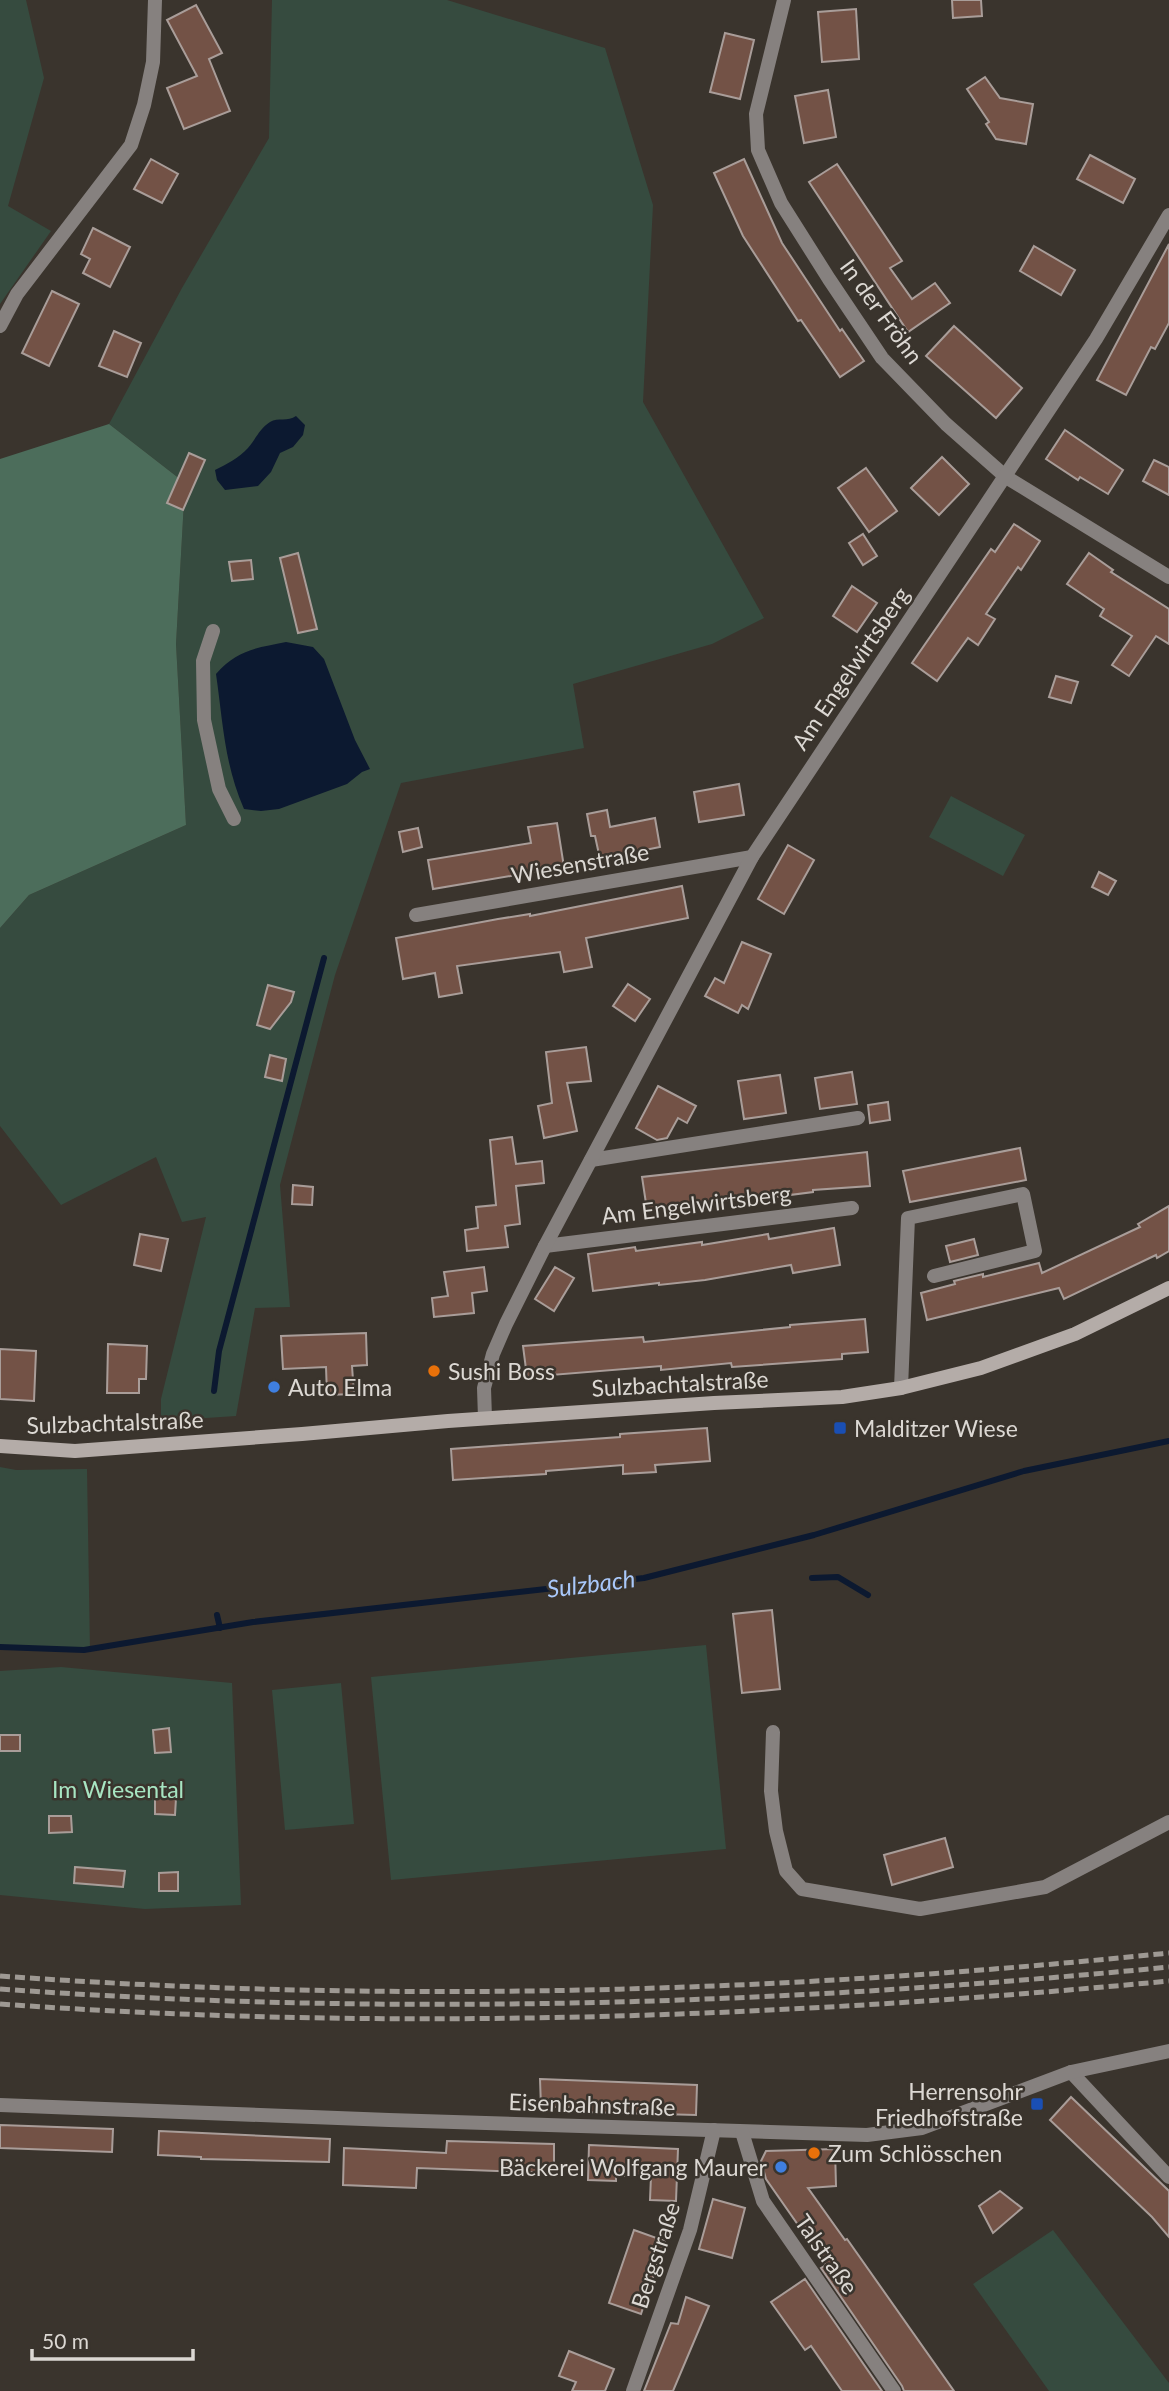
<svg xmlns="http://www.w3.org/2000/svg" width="1169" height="2391" font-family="Lato,sans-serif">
<rect width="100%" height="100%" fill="#3a342d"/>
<g fill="#364b3f">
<path d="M0,0H26L44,78L8,206L51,231L0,304Z"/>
<path d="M272,0H447L605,48L653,205L643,402L764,618L712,644L573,684L584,748L401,783L335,975L280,1185L290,1307L255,1308L236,1416L161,1421V1399L206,1217L182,1222L156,1157L61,1205L0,1126V928L29,895L186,825L176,644L185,483L109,424L182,288L269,138Z"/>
<path d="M951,796L1025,835L1003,876L929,837Z"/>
<path d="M0,1467L16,1470L87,1469L90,1651L0,1646Z"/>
<path d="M706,1645L726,1849L391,1880L371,1677Z"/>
<path d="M61,1667L232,1683L241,1905L145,1909L0,1895V1671Z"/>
<path d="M341,1683L354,1824L285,1830L272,1690Z"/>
<path d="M1053,2230L1169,2383V2391H1049L973,2284Z"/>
</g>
<path fill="#4c6d5b" d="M109,424L185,483L176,644L186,825L29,895L0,928V459Z"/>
<g fill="#0c1930">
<path d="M296,416L305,425L303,435L293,447L280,453L271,472L258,486L225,490L217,480L215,470C227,464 239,458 248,448C256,439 259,429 270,422C278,417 288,422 296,416Z"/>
<path d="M286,642L313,647L324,659L355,740L370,769L362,772L347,784L279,809L261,811L244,809C224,763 223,722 216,674C237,650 256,648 286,642Z"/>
</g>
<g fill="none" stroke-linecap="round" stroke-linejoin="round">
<g stroke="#0c1930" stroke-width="6">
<path d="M214,1391L219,1351L324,958"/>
<path d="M812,1578L838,1577L868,1595"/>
<path d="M217,1615L220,1628"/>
<path d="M0,1647L84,1650L253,1622L644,1578L814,1535L1024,1471L1169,1441"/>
</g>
</g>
<g fill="#735246" stroke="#a99d99" stroke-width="2">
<path d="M952,0H981L982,16L953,18Z"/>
<path d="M196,5L222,53L209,59L230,111L184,129L167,88L197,76L167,20Z"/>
<path d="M856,9L859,59L822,62L818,12Z"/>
<path d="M725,33L754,40L740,99L710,92Z"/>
<path d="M985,77L1000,98L1033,104L1026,144L996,139L986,124L989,122L967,89Z"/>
<path d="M828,90L836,137L804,143L795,96Z"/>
<path d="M1090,155L1135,179L1123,203L1077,179Z"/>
<path d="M151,159L178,174L162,203L134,189Z"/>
<path d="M744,159L782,243L840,331L842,329L864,361L840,377L801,320L798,321L743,236L714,173Z"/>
<path d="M837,164L902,261L890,268L912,299L935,283L950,303L908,332L809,182Z"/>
<path d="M93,228L130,247L110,287L83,273L90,259L81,254Z"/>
<path d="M1169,244V323L1155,349L1151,347L1126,395L1097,380Z"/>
<path d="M1034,246L1075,270L1061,295L1020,271Z"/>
<path d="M52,291L79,304L49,366L22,353Z"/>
<path d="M954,326L1022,388L996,418L926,356Z"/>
<path d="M114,331L141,343L127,377L99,366Z"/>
<path d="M1065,430L1123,470L1108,494L1080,477L1078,480L1046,459Z"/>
<path d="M189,453L205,460L183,510L167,503Z"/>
<path d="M942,457L969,484L939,515L911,488Z"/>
<path d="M1154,460L1169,467V495L1143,481Z"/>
<path d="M866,468L897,511L869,532L838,488Z"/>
<path d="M1014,524L1040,541L1021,570L1018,567L986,614L995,619L978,645L968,638L937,681L912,663L991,549L995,552Z"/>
<path d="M863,534L877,556L863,565L849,543Z"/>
<path d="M298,553L317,629L298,633L280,558Z"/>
<path d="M1089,553L1113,570L1111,572L1169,609V644L1156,636L1129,676L1112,665L1132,636L1100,616L1104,609L1067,584Z"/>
<path d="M251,560L253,579L232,581L229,562Z"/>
<path d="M852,586L877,603L857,632L833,616Z"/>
<path d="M1056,676L1078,682L1071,703L1049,697Z"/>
<path d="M739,784L744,815L699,822L694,792Z"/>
<path d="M607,810L610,827L655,818L660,847L600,859L595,836H591L587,814Z"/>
<path d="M557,823L564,867L433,889L428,860L531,843L528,827Z"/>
<path d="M418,828L422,847L403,852L399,832Z"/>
<path d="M788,845L814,860L784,914L758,899Z"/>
<path d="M1099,872L1116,881L1108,895L1092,887Z"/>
<path d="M682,886L688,918L586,938L592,967L564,972L560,952L457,966L462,993L439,997L435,973L403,979L396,938L498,919L530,914V916Z"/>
<path d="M742,942L771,954L748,1009L742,1005L738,1013L705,996L715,978L724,983Z"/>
<path d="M628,984L650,999L635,1021L613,1006Z"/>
<path d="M268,985L294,992L291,1002L270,1029L257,1025Z"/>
<path d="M586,1047L591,1081L567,1083L577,1131L544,1138L538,1106L552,1103L546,1052Z"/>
<path d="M270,1055L286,1059L282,1081L265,1077Z"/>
<path d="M852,1072L857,1104L820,1109L815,1078Z"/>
<path d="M780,1075L786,1113L744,1119L738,1081Z"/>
<path d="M658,1086L696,1106L687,1123L678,1118L667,1138L657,1140L636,1128Z"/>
<path d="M888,1102L890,1120L870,1123L868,1105Z"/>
<path d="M512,1137L516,1164L542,1161L544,1183L516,1186L520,1224L505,1226L508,1247L467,1251L465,1230L478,1228L476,1207L496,1205L490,1140Z"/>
<path d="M1020,1148L1026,1180L910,1202L903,1171Z"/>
<path d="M867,1152L870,1186L813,1190V1192L774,1197V1194L718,1202V1200L647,1210L642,1177Z"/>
<path d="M293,1185L313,1187L312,1205L292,1204Z"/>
<path d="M1169,1206V1251L1157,1258L1156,1255L1064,1299L1059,1288L927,1320L921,1293L955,1284L954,1281L983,1274V1277L1039,1263L1042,1273L1140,1227L1138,1224Z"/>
<path d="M834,1228L840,1265L793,1273L791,1265L705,1280L659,1285V1283L593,1291L588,1254L635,1247L636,1251L702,1242V1245L768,1234L769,1239Z"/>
<path d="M140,1234L168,1239L161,1271L134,1265Z"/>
<path d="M974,1239L978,1255L950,1262L946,1246Z"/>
<path d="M484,1267L487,1291L472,1293L474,1313L434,1317L432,1298L448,1296L444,1272Z"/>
<path d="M555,1267L574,1278L554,1311L535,1299Z"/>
<path d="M865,1319L868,1352L842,1354V1359L732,1367L731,1363L661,1370V1366L527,1377L523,1346L643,1337L644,1342L790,1327V1325Z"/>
<path d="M366,1333L367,1365L352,1366L354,1394L327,1395L326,1367L283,1369L281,1336Z"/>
<path d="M108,1344L147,1346L146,1379H139V1393H107Z"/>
<path d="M0,1349L36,1351L34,1401L0,1399Z"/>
<path d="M707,1428L710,1461L655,1465L656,1472L623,1474V1465L546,1471V1474L453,1480L451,1449L620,1437V1434Z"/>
<path d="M772,1610L780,1689L742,1693L733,1614Z"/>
<path d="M169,1728L171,1752L155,1753L153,1730Z"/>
<rect x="0" y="1735" width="20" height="16"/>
<path d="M155,1798H176L175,1815L155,1814Z"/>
<path d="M49,1816H71L72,1832L49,1833Z"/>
<path d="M945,1838L953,1867L892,1885L884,1855Z"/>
<path d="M75,1867L125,1871L123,1887L74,1883Z"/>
<path d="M178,1872V1891H159V1873Z"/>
<path d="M540,2079L697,2085L696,2115L585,2112V2107H541Z"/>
<path d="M1071,2097L1169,2191V2237L1152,2217L1050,2120Z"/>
<path d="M0,2125L113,2129L112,2152L0,2148Z"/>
<path d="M159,2131L330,2139L329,2162L201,2159V2157L158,2155Z"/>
<path d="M447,2141L554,2144V2173L417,2168L416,2188L343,2185L344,2148L446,2153Z"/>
<path d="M589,2145L678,2149L676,2201L650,2200L651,2176H616V2181L588,2180Z"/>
<path d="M835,2149L836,2186L808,2188L845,2240L847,2239L954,2391H904L902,2386L821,2268L826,2265L766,2179L761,2161L766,2151Z"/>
<path d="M1000,2191L1022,2208L993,2233L979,2206Z"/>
<path d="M713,2199L745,2208L732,2258L699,2249Z"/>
<path d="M634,2230L665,2241L641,2314L609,2303Z"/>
<path d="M805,2279L882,2391H842L811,2346L805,2350L771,2302Z"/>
<path d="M686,2297L709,2306L673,2391H644L671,2323L678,2324Z"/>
<path d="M569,2351L614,2369L605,2391H572L576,2382L559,2376Z"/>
</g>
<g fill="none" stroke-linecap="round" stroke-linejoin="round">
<g stroke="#86817f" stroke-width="14">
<path d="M784,0L756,114L758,150L781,203L829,279L882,358L946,424L1006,477L1169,577"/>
<path d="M0,326L17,294L131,145L144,105L153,62L155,0"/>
<path d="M213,631L203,661L204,720L219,789L234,819"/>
<path d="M416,915L752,857"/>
<path d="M591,1160L858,1118"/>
<path d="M545,1246L852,1208"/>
<path d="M901,1388L908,1218L1023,1194L1035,1251L934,1276"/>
<path d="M485,1418L484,1388L493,1354L506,1324L545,1246L752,857L1096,339L1169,215"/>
<path d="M773,1732L771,1791L776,1831L786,1871L802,1889L920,1909L1045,1887L1169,1822"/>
<path d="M1071,2072L1169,2177"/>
<path d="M0,2105L389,2120L867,2135L922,2128L1071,2072L1169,2051"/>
<path d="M742,2132L763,2201L894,2391"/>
<path d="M633,2391L690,2230L714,2130"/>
</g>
<path stroke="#b4aca8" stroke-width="14" d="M0,1446L75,1451L302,1434L448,1421L714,1403L842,1397L901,1388L981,1368L1075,1334L1169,1288"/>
<g stroke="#9e9993" stroke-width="5" stroke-dasharray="10 5" stroke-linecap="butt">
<path d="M0,1976C390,2004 780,1993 1169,1953"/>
<path d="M0,1989C390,2017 780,2005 1169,1967"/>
<path d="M0,2004C392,2032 778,2018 1169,1981"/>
</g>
</g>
<g fill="#e8710a" stroke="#3a342d" stroke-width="2.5">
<circle cx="434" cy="1371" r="7"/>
<circle cx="814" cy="2153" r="7"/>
</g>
<g fill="#3f7fe0" stroke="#3a342d" stroke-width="2.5">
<circle cx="274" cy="1387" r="7"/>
<circle cx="781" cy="2167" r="7"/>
</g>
<g fill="#1a4fb4" stroke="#3a342d" stroke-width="2.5">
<rect x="833" y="1421" width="14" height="14" rx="3.5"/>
<rect x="1030" y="2097" width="14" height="14" rx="3.5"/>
</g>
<g text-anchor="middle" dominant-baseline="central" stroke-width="5" stroke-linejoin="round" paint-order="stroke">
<g font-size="23" fill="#dcd8d3" stroke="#3a342d">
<text transform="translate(882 311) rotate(54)">In der Fröhn</text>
<text transform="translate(850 668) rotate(-56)">Am Engelwirtsberg</text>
<text transform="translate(580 863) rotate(-10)">Wiesenstraße</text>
<text transform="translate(696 1204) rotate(-7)">Am Engelwirtsberg</text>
<text transform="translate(680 1383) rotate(-3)">Sulzbachtalstraße</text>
<text transform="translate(115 1422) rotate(-2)">Sulzbachtalstraße</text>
<text transform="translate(592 2104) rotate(2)">Eisenbahnstraße</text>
<text transform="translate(827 2254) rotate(55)">Talstraße</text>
<text transform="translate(655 2255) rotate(-72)">Bergstraße</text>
</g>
<g font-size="23" fill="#dcd8d3" stroke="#3a342d" text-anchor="start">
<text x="448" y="1371">Sushi Boss</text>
<text x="288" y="1387">Auto Elma</text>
<text x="854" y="1428">Malditzer Wiese</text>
<text x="1023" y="2091" text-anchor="end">Herrensohr<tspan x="1023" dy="26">Friedhofstraße</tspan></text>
<text x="828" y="2153">Zum Schlösschen</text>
<text x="767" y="2167" text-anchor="end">Bäckerei Wolfgang Maurer</text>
</g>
<g font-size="23" fill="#a7e5c2" stroke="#3a342d">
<text x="118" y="1789">Im Wiesental</text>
</g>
<g font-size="24" font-style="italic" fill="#a9c8fa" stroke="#3a342d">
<text transform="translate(591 1583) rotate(-7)">Sulzbach</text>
</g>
</g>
<path d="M32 2349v10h161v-10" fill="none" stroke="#dcd8d3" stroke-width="3.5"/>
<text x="42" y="2349" font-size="21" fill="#dcd8d3" stroke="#3a342d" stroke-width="5" paint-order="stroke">50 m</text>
</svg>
